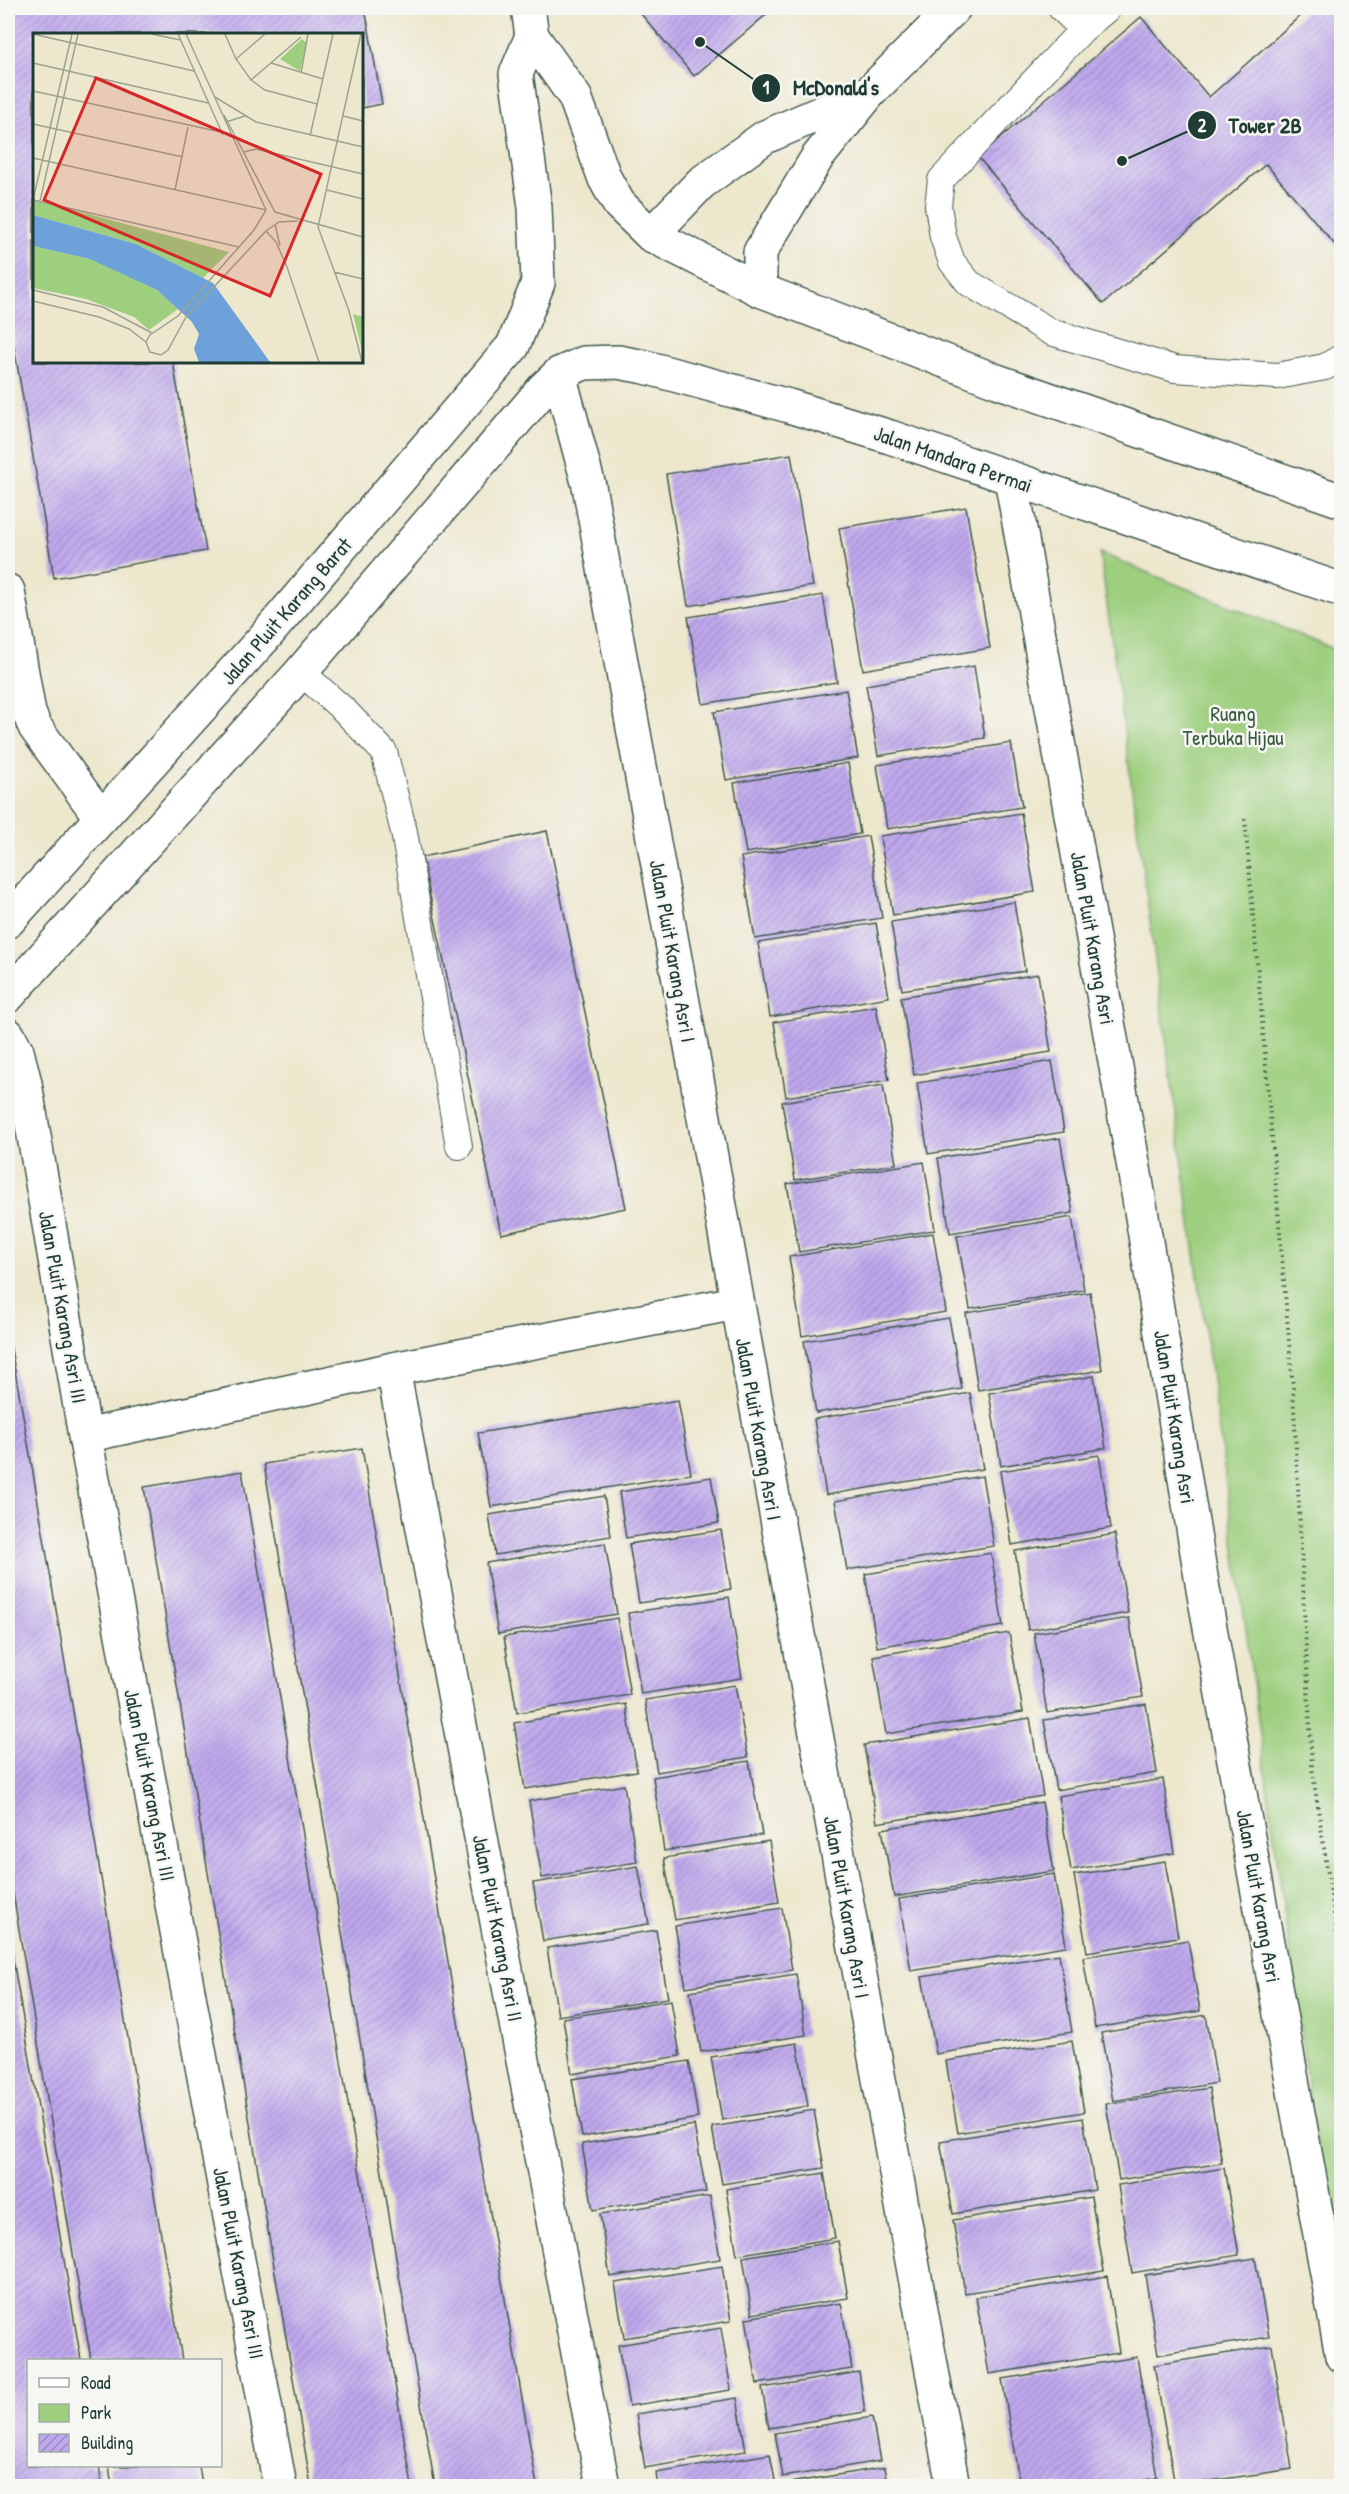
<svg xmlns="http://www.w3.org/2000/svg" width="1349" height="2494" font-family="'Patrick Hand',sans-serif">
<defs>
<pattern id="building-hatch" width="6" height="6" patternUnits="userSpaceOnUse" patternTransform="scale(1.5)"><rect width="6" height="6" fill="#bfa8ee"/><path d="M-1 1l2-2M0 6l6-6M5 7l2-2" fill="none" stroke="#9b8ac2"/></pattern>
</defs>
<rect width="100%" height="100%" fill="#f6f6f2"/>
<filter id="ink" filterUnits="userSpaceOnUse"><feTurbulence type="fractalNoise" baseFrequency=".0167" numOctaves="2"/><feDisplacementMap in="SourceGraphic" scale="12" xChannelSelector="R" yChannelSelector="G"/><feConvolveMatrix kernelMatrix="1 2 1 2 8 2 1 2 1" color-interpolation-filters="sRGB"/></filter>
<filter id="wash" filterUnits="userSpaceOnUse"><feTurbulence type="fractalNoise" baseFrequency=".008" numOctaves="4" result="noise"/><feDisplacementMap in="SourceGraphic" scale="24" xChannelSelector="R" yChannelSelector="G"/><feGaussianBlur stdDeviation="1.35" result="paint"/><feColorMatrix in="noise" values="0 0 0 0 0 0 0 0 0 0 0 0 0 0 0 0 0 1.4 0 .05"/><feComposite in="paint" operator="in"/></filter>
<g filter="url(#wash)">
<rect width="100%" height="100%" fill="#ede7cd"/>
<path fill="#9ecf7f" stroke="#5e865a" stroke-width="1.5" d="M1100,553L1341,652V2331Z"/>
<g id="blocks">
<g fill="url(#building-hatch)">
<path d="M8,8H365L382,104L362,108V34H34V362H173L206,551L54,578L8,312Z"/>
<path d="M636,8H774L694,76Z"/>
<path d="M1309,8H1342V253L1266,164L1103,304L978,157L1141,17L1209,97Z"/>
<path d="M791,454L813,586L688,606L666,474Z"/>
<path d="M966,507L990,648L863,670L839,528Z"/>
<path d="M823,595L837,682L703,704L688,617Z"/>
<path d="M974,666L985,738L878,756L866,685Z"/>
<path d="M846,690L858,758L726,780L714,712Z"/>
<path d="M1011,743L1022,807L887,829L877,765Z"/>
<path d="M848,763L860,834L746,853L734,783Z"/>
<path d="M1021,813L1035,892L893,915L880,836Z"/>
<path d="M547,831L626,1208L501,1234L422,857Z"/>
<path d="M868,836L882,918L755,939L741,857Z"/>
<path d="M1014,902L1025,971L902,990L891,922Z"/>
<path d="M876,923L889,997L770,1017L758,943Z"/>
<path d="M1038,974L1051,1052L914,1075L901,997Z"/>
<path d="M876,1006L889,1080L786,1097L774,1022Z"/>
<path d="M1052,1061L1064,1132L928,1154L917,1083Z"/>
<path d="M883,1085L896,1164L795,1180L782,1102Z"/>
<path d="M1060,1138L1073,1213L950,1233L938,1158Z"/>
<path d="M924,1162L935,1230L799,1252L787,1184Z"/>
<path d="M1072,1217L1084,1290L970,1309L957,1236Z"/>
<path d="M933,1233L946,1312L802,1336L789,1257Z"/>
<path d="M1090,1292L1102,1370L978,1390L966,1313Z"/>
<path d="M949,1318L962,1389L816,1413L804,1341Z"/>
<path d="M8,1332L29,1449L182,2360H91L76,2272L8,1863Z"/>
<path d="M1094,1376L1106,1448L1001,1466L989,1393Z"/>
<path d="M970,1393L983,1469L826,1495L814,1419Z"/>
<path d="M678,1400L691,1474L491,1507L478,1433Z"/>
<path d="M362,1448L482,2165L537,2486H435L405,2311L264,1464Z"/>
<path d="M1099,1455L1111,1528L1012,1545L1000,1471Z"/>
<path d="M242,1471L351,2121L412,2486H311L218,1933L144,1487Z"/>
<path d="M982,1476L994,1546L847,1570L835,1501Z"/>
<path d="M711,1477L719,1523L626,1538L619,1492Z"/>
<path d="M604,1496L611,1536L495,1555L489,1515Z"/>
<path d="M721,1530L731,1589L639,1603L629,1544Z"/>
<path d="M1115,1534L1128,1613L1028,1630L1015,1551Z"/>
<path d="M605,1543L617,1614L498,1634L486,1563Z"/>
<path d="M991,1553L1003,1626L877,1647L865,1574Z"/>
<path d="M729,1597L742,1678L641,1694L628,1613Z"/>
<path d="M617,1618L630,1695L517,1713L504,1637Z"/>
<path d="M1129,1618L1143,1697L1047,1713L1034,1633Z"/>
<path d="M1009,1633L1023,1712L886,1734L873,1656Z"/>
<path d="M735,1685L748,1757L657,1772L645,1700Z"/>
<path d="M626,1704L637,1771L525,1789L514,1723Z"/>
<path d="M1146,1704L1157,1773L1056,1790L1044,1720Z"/>
<path d="M1030,1718L1043,1796L877,1823L864,1745Z"/>
<path d="M749,1761L762,1835L664,1851L653,1777Z"/>
<path d="M1163,1779L1175,1853L1071,1870L1058,1796Z"/>
<path d="M624,1785L637,1862L542,1878L529,1801Z"/>
<path d="M1042,1802L1054,1871L894,1897L882,1829Z"/>
<path d="M769,1841L779,1902L675,1920L664,1858Z"/>
<path d="M1165,1861L1178,1937L1087,1952L1074,1875Z"/>
<path d="M638,1866L649,1924L543,1941L533,1883Z"/>
<path d="M1054,1874L1066,1946L911,1971L899,1899Z"/>
<path d="M782,1908L792,1970L686,1987L675,1926Z"/>
<path d="M8,1930L81,2360H28V2466H99L102,2486H11L8,2468Z"/>
<path d="M656,1930L668,1998L558,2016L547,1948Z"/>
<path d="M1188,1940L1200,2011L1095,2028L1083,1957Z"/>
<path d="M1059,1954L1072,2032L936,2054L922,1977Z"/>
<path d="M796,1974L806,2035L701,2052L690,1991Z"/>
<path d="M671,2000L680,2056L572,2074L563,2018Z"/>
<path d="M1206,2015L1217,2083L1113,2101L1101,2033Z"/>
<path d="M1072,2041L1084,2112L958,2133L946,2061Z"/>
<path d="M797,2043L808,2106L722,2120L711,2057Z"/>
<path d="M689,2061L698,2118L582,2137L572,2079Z"/>
<path d="M1209,2088L1222,2163L1119,2180L1106,2104Z"/>
<path d="M814,2110L824,2168L722,2184L712,2127Z"/>
<path d="M1083,2118L1095,2190L953,2214L940,2141Z"/>
<path d="M694,2125L706,2192L593,2210L582,2144Z"/>
<path d="M1224,2168L1239,2255L1132,2273L1118,2185Z"/>
<path d="M824,2173L835,2238L737,2255L726,2189Z"/>
<path d="M710,2196L720,2259L610,2277L600,2214Z"/>
<path d="M1091,2197L1104,2271L965,2293L953,2220Z"/>
<path d="M838,2241L848,2298L752,2314L743,2257Z"/>
<path d="M1255,2258L1269,2337L1158,2355L1145,2275Z"/>
<path d="M722,2266L731,2321L624,2338L615,2283Z"/>
<path d="M1107,2276L1119,2353L989,2374L976,2297Z"/>
<path d="M841,2303L852,2369L757,2384L746,2318Z"/>
<path d="M721,2328L731,2390L629,2406L618,2345Z"/>
<path d="M1272,2346L1292,2469L1175,2486L1154,2365Z"/>
<path d="M1137,2357L1157,2478L1105,2486H1020L1002,2379Z"/>
<path d="M859,2372L865,2412L769,2428L762,2388Z"/>
<path d="M737,2398L746,2451L645,2468L636,2414Z"/>
<path d="M872,2417L880,2461L783,2477L775,2433Z"/>
<path d="M770,2454L776,2486H658L656,2473Z"/>
<path d="M109,2466H199L202,2486H112Z"/>
<path d="M885,2467L888,2486H783V2484Z"/>
</g>
</g>
</g>
<g filter="url(#ink)">
<use href="#blocks" fill-opacity="0" stroke="#3e564b" stroke-width="1.5"/>
<g fill="none" stroke-linecap="round" stroke-linejoin="round">
<g stroke="#3e564b" stroke-width="28">
<g id="lane">
<path d="M1061,8L1083,29"/>
<path d="M1108,8L1083,29L941,180L938,206L943,237L952,262L969,283L1051,332L1175,369L1277,376L1325,367L1342,357"/>
<path d="M301,672L345,711L384,752L404,832L459,1146"/>
</g>
</g>
<g stroke="#3e564b" stroke-width="36">
<g id="street">
<path d="M559,374L589,486L953,2486"/>
<path d="M1011,478L1134,1168L1203,1589L1342,2356"/>
<path d="M8,591L29,713L35,727L101,818"/>
<path d="M8,1035L17,1051L25,1083L85,1436L280,2486"/>
<path d="M393,1369L603,2486"/>
<path d="M85,1436L393,1369L736,1303"/>
</g>
</g>
<g stroke="#3e564b" stroke-width="36">
<g id="secondary">
<path d="M528,8L532,36L575,97L605,179L619,204L651,235L760,290L997,381L1342,501"/>
<path d="M651,235L701,183L765,137L867,93"/>
<path d="M760,290V252L817,158L870,92L954,8"/>
<path d="M8,921L263,639L513,346L538,283L535,207L516,74L532,36"/>
<path d="M8,996L301,672L544,388L559,374L584,363L618,362L645,367L789,406L890,437L1342,590"/>
</g>
</g>
<path stroke="#3e564b" stroke-width="4" stroke-dasharray="1.5 4.5" stroke-linecap="butt" d="M1245,819L1293,1388L1312,1768L1342,1966"/>
<use href="#lane" stroke="#fff" stroke-width="26"/>
<use href="#street" stroke="#fff" stroke-width="33"/>
<use href="#secondary" stroke="#fff" stroke-width="33"/>
</g>
</g>
<g text-anchor="middle" dominant-baseline="central" stroke-width="5" stroke-linejoin="round" paint-order="stroke">
<g font-size="21" fill="#1f3d34" stroke="#f6f6f2">
<text transform="translate(953 459) rotate(19)">Jalan Mandara Permai</text>
<text transform="translate(286 611) rotate(-49)">Jalan Pluit Karang Barat</text>
<text transform="translate(1093 938) rotate(80)">Jalan Pluit Karang Asri</text>
<text transform="translate(673 951) rotate(80)">Jalan Pluit Karang Asri I</text>
<text transform="translate(63 1307) rotate(80)">Jalan Pluit Karang Asri III</text>
<text transform="translate(1175 1417) rotate(81)">Jalan Pluit Karang Asri</text>
<text transform="translate(759 1429) rotate(80)">Jalan Pluit Karang Asri I</text>
<text transform="translate(150 1785) rotate(79)">Jalan Pluit Karang Asri III</text>
<text transform="translate(1259 1896) rotate(80)">Jalan Pluit Karang Asri</text>
<text transform="translate(847 1907) rotate(80)">Jalan Pluit Karang Asri I</text>
<text transform="translate(498 1928) rotate(79)">Jalan Pluit Karang Asri II</text>
<text transform="translate(239 2263) rotate(79)">Jalan Pluit Karang Asri III</text>
</g>
<g font-size="21" fill="#385a43" stroke="#f6f6f2">
<text x="1233" y="713">Ruang<tspan x="1233" dy="24">Terbuka Hijau</tspan></text>
</g>
</g>
<g transform="translate(33 33)">
<rect width="330" height="330" fill="#ede7cd"/>
<path d="M269,6L274,10L267,38L247,26ZM0,166L196,219L170,245L103,211L0,182ZM0,213L57,226L83,237L124,257L145,276L116,297L101,284L53,266L0,255ZM320,281L330,284V321Z" fill="#9ecf7f"/>
<path d="M0,182L103,211L180,250L237,329H166L161,316L166,301L159,289L124,257L57,226L0,213Z" fill="#6da1da"/>
<path fill="none" stroke="#9ba390" stroke-width="1.5" d="M0,1L161,38M119,1L147,7M145,1L190,102M153,1L233,177M192,1L203,26L218,47L232,57L284,71M328,1L285,194L316,278L329,329M203,26L232,1M0,30L175,70M238,30L290,46M268,40L275,1M218,47L268,4M0,58L197,101M182,64L223,89L330,114M191,82L242,179L330,204M310,83L330,88M193,89L212,83M0,91L150,124M277,103L300,1M211,119L223,116L330,141M0,125L233,177M142,157L155,94M294,157L330,166M0,167L206,214M0,167L39,1M7,168L45,1M233,177L221,197L145,283L117,302L113,309L117,319L128,322L135,317L153,284L233,198L246,189L265,188M242,191L247,213M233,198L243,209L254,234L286,329M301,239L330,246M0,257L70,274L119,300M0,268L66,284L96,296L113,309"/>
<path fill="#d62828" fill-opacity="0.15" stroke="#d62828" stroke-width="3" d="M63,45L288,141L237,263L11,167Z"/>
<rect width="330" height="330" fill="none" stroke="#1f3d34" stroke-width="3"/>
</g>
<path fill="none" stroke="#1f3d34" stroke-width="2" d="M700 42L766 88M1122 161L1202 125"/>
<g fill="#1f3d34" stroke="#f6f6f2" stroke-width="2">
<circle cx="700" cy="42" r="6"/>
<circle cx="1122" cy="161" r="6"/>
<circle cx="766" cy="88" r="15"/>
<circle cx="1202" cy="125" r="15"/>
</g>
<g font-size="18" text-anchor="middle" font-weight="bold" fill="#fff">
<text x="766" y="94">1</text>
<text x="1202" y="132">2</text>
</g>
<g font-size="22" text-anchor="middle" font-weight="bold" fill="#1f3d34" stroke="#f6f6f2" stroke-width="5" stroke-linejoin="round" paint-order="stroke">
<text x="836" y="95">McDonald's</text>
<text x="1265" y="133">Tower 2B</text>
</g>
<rect width="1349" height="2494" fill="none" stroke="#f6f6f2" stroke-width="30"/>
<rect x="27" y="2359" width="195" height="108" fill="#f6f6f2" stroke="#a0aca6" stroke-width="1.5"/>
<rect x="39" y="2378" width="30" height="9" fill="#ffffff" stroke="#a0aca6" stroke-width="1.5"/>
<text x="81" y="2389" font-size="18" fill="#1f3d34">Road</text>
<rect x="39" y="2404" width="30" height="18" fill="#9ecf7f" stroke="#a0aca6" stroke-width="1.5"/>
<text x="81" y="2419" font-size="18" fill="#1f3d34">Park</text>
<rect x="39" y="2434" width="30" height="18" fill="url(#building-hatch)" stroke="#a0aca6" stroke-width="1.5"/>
<text x="81" y="2449" font-size="18" fill="#1f3d34">Building</text>
</svg>
